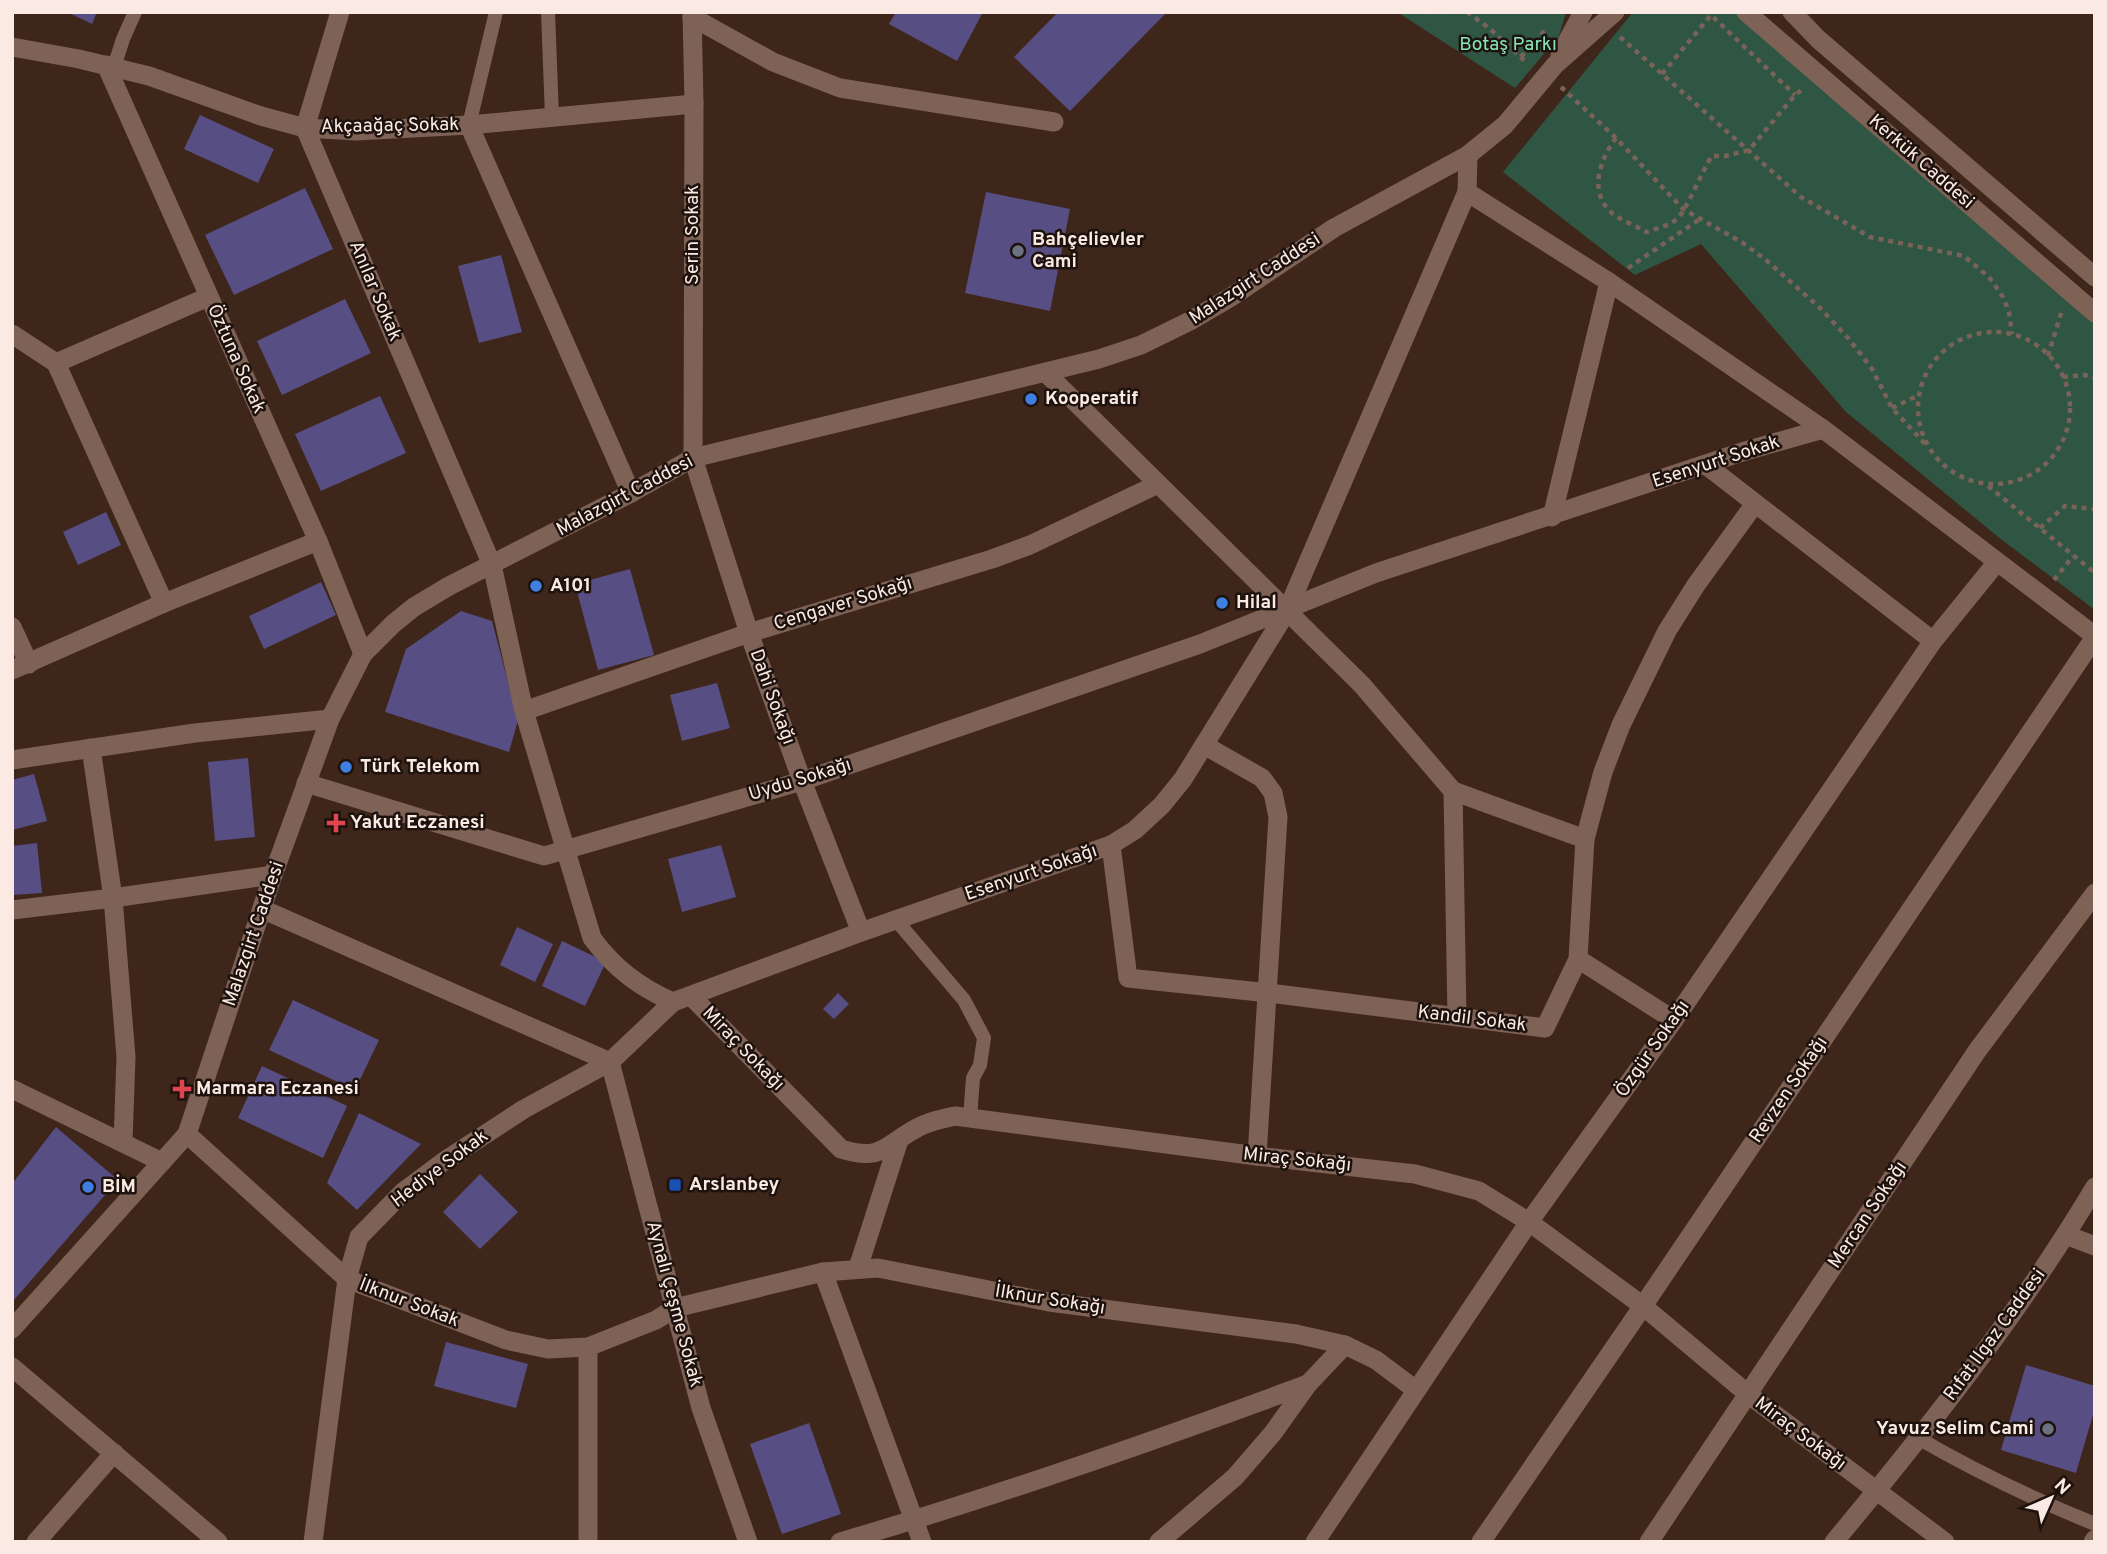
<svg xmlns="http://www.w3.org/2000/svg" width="2107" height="1554" font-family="Overpass,sans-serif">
<rect width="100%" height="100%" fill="#3f261b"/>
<g fill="#2f5643">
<path d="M1397,12H1566L1559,36L1515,88Z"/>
<path d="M1633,12H1735L2095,324V610L2002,540L1846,412L1701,244L1635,275L1503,172Z"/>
</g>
<g fill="#574e83">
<path d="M67,12H97L92,24Z"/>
<path d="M896,12H983L957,61L889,24Z"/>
<path d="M1058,12H1167L1070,111L1014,57Z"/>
<path d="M200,115L274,149L258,183L184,149Z"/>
<path d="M305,188L333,249L234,295L205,235Z"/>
<path d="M986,192L1070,209L1050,311L965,293Z"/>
<path d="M501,255L522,332L479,343L458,266Z"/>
<path d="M345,299L371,353L282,395L257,341Z"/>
<path d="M380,396L406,453L321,491L295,434Z"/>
<path d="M106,512L121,545L78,565L63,532Z"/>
<path d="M630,569L654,655L598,670L575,584Z"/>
<path d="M321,582L336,615L264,649L249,616Z"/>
<path d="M461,611L492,621L518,720L509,752L385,712L406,649Z"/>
<path d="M717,683L730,728L682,741L670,695Z"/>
<path d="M248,758L255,837L215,841L208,762Z"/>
<path d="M34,774L47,821L12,830V780Z"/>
<path d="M37,843L42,893L12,895V846Z"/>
<path d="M721,845L736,897L682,912L668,859Z"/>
<path d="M517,927L553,944L535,982L500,965Z"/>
<path d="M562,941L606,962L585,1006L542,986Z"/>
<path d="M838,993L849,1004L834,1019L823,1009Z"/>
<path d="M293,1000L379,1040L355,1090L269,1050Z"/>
<path d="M262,1066L347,1106L323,1158L238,1118Z"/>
<path d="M359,1113L421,1144L357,1210L327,1183Z"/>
<path d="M56,1127L118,1180L14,1300L12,1184Z"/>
<path d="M480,1174L518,1212L480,1249L443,1212Z"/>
<path d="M446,1342L528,1364L516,1408L434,1386Z"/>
<path d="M2026,1365L2095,1386V1408L2076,1473L2001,1450Z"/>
<path d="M809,1423L841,1514L782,1534L750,1444Z"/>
</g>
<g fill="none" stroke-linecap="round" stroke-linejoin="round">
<g stroke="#796359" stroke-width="4.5" stroke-dasharray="5 5" stroke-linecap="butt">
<path d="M1426,12H1442"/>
<path d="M1467,12L1489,28L1528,64"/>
<path d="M1620,37L1801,197L1870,237L1964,256L1989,277L2003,297L2009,312L2012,334"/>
<path d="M1521,57L1547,28"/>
<path d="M1662,74L1711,15L1795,95"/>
<path d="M1561,87L1616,138L1683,209L1743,243L1766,260L1820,308L1849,339L1872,369L1892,408L1926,445"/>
<path d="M1616,138C1600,159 1588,192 1612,213C1622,221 1636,226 1647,232C1657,228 1669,226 1677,219C1685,213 1703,169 1712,156H1725L1749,150L1795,95L1804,88"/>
<path d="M1628,268L1700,219"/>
<circle cx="1994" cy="408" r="76"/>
<path d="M2048,356L2062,310"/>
<path d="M2063,377L2085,375L2095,378"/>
<path d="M1892,408L1917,396"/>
<path d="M1988,486L2095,573"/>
<path d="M2040,528L2065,506L2095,509"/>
<path d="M2054,580L2073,556"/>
</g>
<g stroke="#7f6256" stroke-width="14">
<path d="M548,12L552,117"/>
<path d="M114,67L123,39L135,12"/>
<path d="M469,125L496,12"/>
<path d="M896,920L964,1000L984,1038L980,1065L973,1078L970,1118"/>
<path d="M1918,1438C1975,1471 2033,1499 2095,1524"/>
</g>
<g stroke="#7f6256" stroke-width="19">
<path d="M340,12L305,128L492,565L524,711L592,938C614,968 639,987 673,1002"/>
<path d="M692,17L773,62L840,88L1054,122"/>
<path d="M12,47L79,59L149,76L261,116L305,128L356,131L469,125L694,104"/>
<path d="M106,65L318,541L363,654"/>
<path d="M469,125L631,493"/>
<path d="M1467,192L1609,282L1552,517"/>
<path d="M1609,282L1823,429"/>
<path d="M12,334L56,363L208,297"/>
<path d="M56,363L164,603"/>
<path d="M1046,373L1362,685L1453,791L1585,839"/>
<path d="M693,458L749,633L802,781L861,932"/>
<path d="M1706,465L1933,641"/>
<path d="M12,627L29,664"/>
<path d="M12,670L164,603L318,541"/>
<path d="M524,711L749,633L992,559L1030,545L1156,485"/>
<path d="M1204,745L1262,778L1273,793L1278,817L1257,1156"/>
<path d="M91,748L113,898L126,1057L123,1142"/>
<path d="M12,760L195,733L330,719"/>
<path d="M306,783L544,856L802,781L1200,644L1376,573L1742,452L1823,429L2095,636"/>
<path d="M1453,791L1457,1017"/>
<path d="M1111,845L1128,978L1269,993L1545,1028L1578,959L1585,839L1603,772L1621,725L1667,631L1696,585L1754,505"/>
<path d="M262,909L610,1062"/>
<path d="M12,910L113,898L273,875"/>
<path d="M1578,959L1674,1020"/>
<path d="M691,996L841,1149C882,1162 885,1145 917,1128C929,1121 942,1119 955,1116L1257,1156L1415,1174L1479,1191L1529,1222L1643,1306L1749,1395L1945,1542"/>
<path d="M610,1062L701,1408L748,1542"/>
<path d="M12,1089L162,1162"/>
<path d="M187,1134L347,1279L506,1340L548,1349L588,1347L656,1320L675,1308L823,1272L878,1268L1049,1302L1296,1334L1345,1345L1376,1360L1416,1390"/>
<path d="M2066,1235L2095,1246"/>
<path d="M858,1268L899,1140"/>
<path d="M823,1272L922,1542"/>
<path d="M588,1347V1542"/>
<path d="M12,1367L218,1542"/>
<path d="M36,1542L114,1453"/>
<path d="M313,1542L347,1279L359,1237L404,1191L443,1162L524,1109L610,1062L673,1002L861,932L1111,845L1135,830L1162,805L1183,779L1287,611L1467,192L1468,155"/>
<path d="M840,1542C998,1496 1154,1441 1308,1384"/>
<path d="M1159,1542L1235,1477L1273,1433L1308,1384L1345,1345"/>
<path d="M1315,1542L1529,1222L1674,1020L1933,641L1997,562"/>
<path d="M1481,1542L1643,1306L2095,637"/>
<path d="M1649,1542L1977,1051L2095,893"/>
<path d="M2093,1542L2095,1539"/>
</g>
<g stroke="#7f6256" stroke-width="19">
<path d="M692,12L694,104L693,458"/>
<path d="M1746,12L2095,313"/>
<path d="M1792,12L1818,39L2095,277"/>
<path d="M1560,55L1583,12"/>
<path d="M12,1329L187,1134L273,875L330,719L363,654L393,624L414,607L449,586L631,493L693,458L1099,359L1141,345L1190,321L1231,297L1334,228L1468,155L1505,125L1555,65L1615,12"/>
<path d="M1834,1542C1928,1429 2019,1314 2095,1187"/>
</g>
</g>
<g fill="#6b7280" stroke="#1d120d" stroke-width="2.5">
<circle cx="1018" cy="251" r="7"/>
<circle cx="2048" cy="1429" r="7"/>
</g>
<g fill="#3f7fe0" stroke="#1d120d" stroke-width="2.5">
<circle cx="1031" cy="399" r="7"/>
<circle cx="536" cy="586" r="7"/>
<circle cx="1222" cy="603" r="7"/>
<circle cx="346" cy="767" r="7"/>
<circle cx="88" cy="1187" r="7"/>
</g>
<g fill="#e0444e" stroke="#1d120d" stroke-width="2.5">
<path d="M332.5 812.5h7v7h7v7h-7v7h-7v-7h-7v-7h7z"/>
<path d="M178.5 1078.5h7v7h7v7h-7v7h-7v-7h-7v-7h7z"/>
</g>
<rect fill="#1a4fb4" stroke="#1d120d" stroke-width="2.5" x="668" y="1178" width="14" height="14" rx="3.5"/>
<g text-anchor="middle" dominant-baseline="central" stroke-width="5" stroke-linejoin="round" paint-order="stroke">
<g font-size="19" fill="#86e6b7" stroke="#1d120d">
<text x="1508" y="45">Botaş Parkı</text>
</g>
<g font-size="19" fill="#fbeae3" stroke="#1d120d">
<text transform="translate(390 126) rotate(-1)">Akçaağaç Sokak</text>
<text transform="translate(1921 162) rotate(41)">Kerkük Caddesi</text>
<text transform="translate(693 235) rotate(-90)">Serin Sokak</text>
<text transform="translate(1255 279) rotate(-33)">Malazgirt Caddesi</text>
<text transform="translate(375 291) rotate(67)">Anılar Sokak</text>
<text transform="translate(236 359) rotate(66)">Öztuna Sokak</text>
<text transform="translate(1716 462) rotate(-18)">Esenyurt Sokak</text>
<text transform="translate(625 496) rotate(-28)">Malazgirt Caddesi</text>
<text transform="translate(843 604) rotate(-17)">Cengaver Sokağı</text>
<text transform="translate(772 697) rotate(70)">Dahi Sokağı</text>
<text transform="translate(800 780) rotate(-17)">Uydu Sokağı</text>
<text transform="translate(1031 873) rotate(-19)">Esenyurt Sokağı</text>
<text transform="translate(254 934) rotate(-71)">Malazgirt Caddesi</text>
<text transform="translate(1472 1019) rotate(7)">Kandil Sokak</text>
<text transform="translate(743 1049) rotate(46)">Miraç Sokağı</text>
<text transform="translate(1653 1049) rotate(-55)">Özgür Sokağı</text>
<text transform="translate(1789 1090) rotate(-56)">Revzen Sokağı</text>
<text transform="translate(1297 1160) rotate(6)">Miraç Sokağı</text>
<text transform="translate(440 1169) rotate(-37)">Hediye Sokak</text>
<text transform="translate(1868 1215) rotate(-56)">Mercan Sokağı</text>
<text transform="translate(1050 1300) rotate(9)">İlknur Sokağı</text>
<text transform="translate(409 1303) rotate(21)">İlknur Sokak</text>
<text transform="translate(674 1304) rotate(75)">Aynalı Çeşme Sokak</text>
<text transform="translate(1995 1335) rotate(-54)">Rıfat Ilgaz Caddesi</text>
<text transform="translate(1800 1434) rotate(37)">Miraç Sokağı</text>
</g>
<g font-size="19" font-weight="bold" fill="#fbeae3" stroke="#1d120d" text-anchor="start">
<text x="1032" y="240">Bahçelievler<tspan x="1032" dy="22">Cami</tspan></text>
<text x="1045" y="399">Kooperatif</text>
<text x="550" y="586">A101</text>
<text x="1236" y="603">Hilal</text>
<text x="360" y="767">Türk Telekom</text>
<text x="350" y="823">Yakut Eczanesi</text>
<text x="196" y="1089">Marmara Eczanesi</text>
<text x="689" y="1185">Arslanbey</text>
<text x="102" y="1187">BİM</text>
<text x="2034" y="1429" text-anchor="end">Yavuz Selim Cami</text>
</g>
</g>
<rect width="2107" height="1554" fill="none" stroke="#fbeae3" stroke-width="28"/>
<g transform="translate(2051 1498) rotate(45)" stroke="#1d120d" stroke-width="5" paint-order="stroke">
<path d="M0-5L12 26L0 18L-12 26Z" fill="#fbeae3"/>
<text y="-10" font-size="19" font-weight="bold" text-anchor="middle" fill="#fbeae3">N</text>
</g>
</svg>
